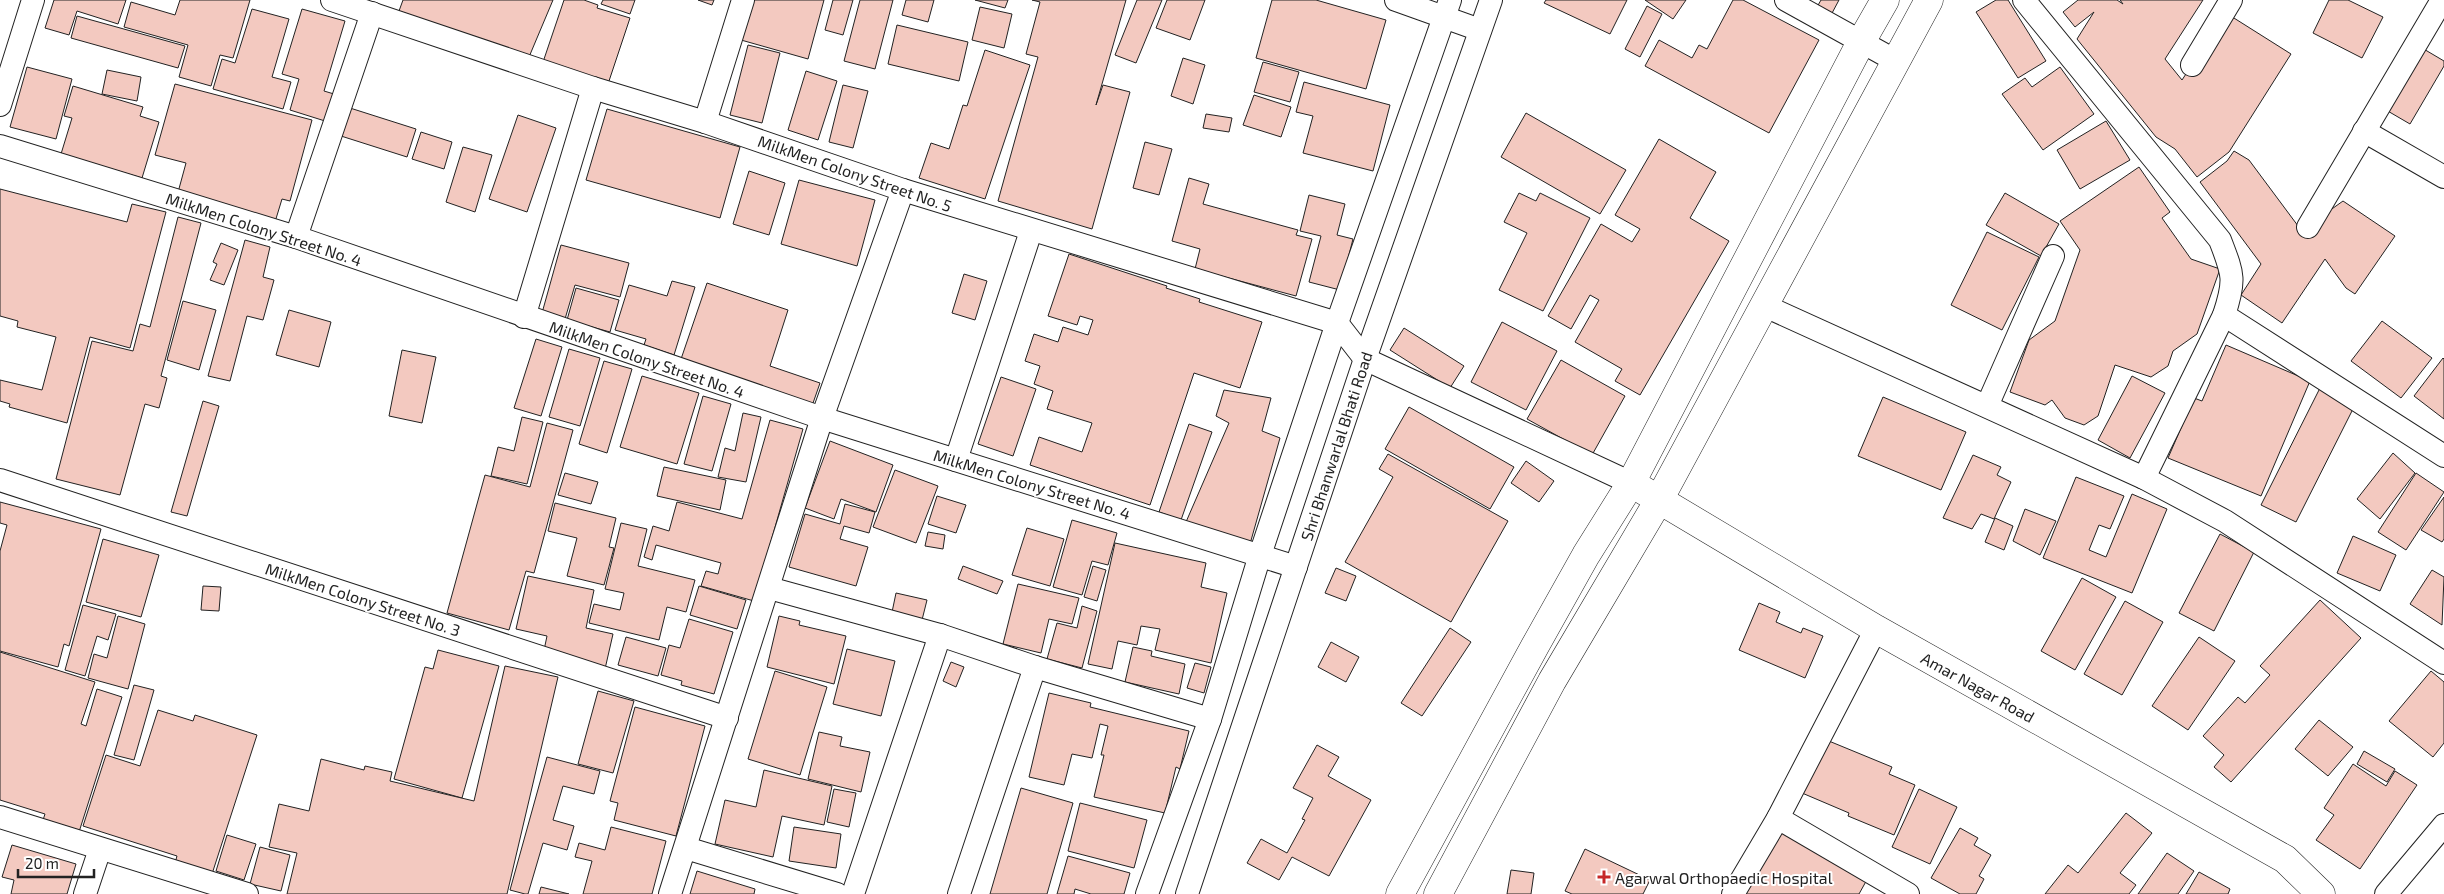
<svg xmlns="http://www.w3.org/2000/svg" width="2444" height="894" font-family="'Exo 2',sans-serif">
<rect width="100%" height="100%" fill="#fff"/>
<g fill="#f3c9c0" stroke="#222">
<path d="M54,0H126L118,24L77,11L69,35L45,28Z"/>
<path d="M180,0H250L233,58L220,55L211,86L179,77L188,45L124,27L131,2L175,15Z"/>
<path d="M403,0H553L529,57L399,11Z"/>
<path d="M564,0H584L598,5L597,8L630,18L606,90L541,68Z"/>
<path d="M603,0H635L630,14L601,4Z"/>
<path d="M698,0H714L712,5Z"/>
<path d="M752,0H824L808,59L741,40Z"/>
<path d="M833,0H853L843,35L825,30Z"/>
<path d="M860,0H893L875,69L844,61Z"/>
<path d="M906,0H934L928,22L902,15Z"/>
<path d="M975,0H1008L1005,8Z"/>
<path d="M1032,0H1126L1096,105L1103,85L1130,92L1092,229L998,201L1038,57L1026,54L1040,2Z"/>
<path d="M1137,0H1162L1136,63L1115,55Z"/>
<path d="M1167,0H1205L1190,40L1156,28Z"/>
<path d="M1272,0H1316L1386,20L1366,89L1256,58Z"/>
<path d="M1546,0H1627L1610,34L1544,3Z"/>
<path d="M1645,0H1686L1673,19Z"/>
<path d="M1733,0H1743L1819,40L1769,133L1645,66L1659,40L1692,58L1699,45L1707,49Z"/>
<path d="M1821,0H1839L1831,15L1817,7Z"/>
<path d="M1996,0H2008L2046,61L2018,78L1976,12Z"/>
<path d="M2078,0H2117L2123,4L2120,0H2203L2165,59L2182,80L2226,13L2291,54L2229,152L2197,177L2175,149L2156,137L2077,39L2094,12L2075,27L2063,12Z"/>
<path d="M2329,0H2348L2383,17L2362,58L2313,33Z"/>
<path d="M1647,6L1662,14L1640,57L1625,49Z"/>
<path d="M980,7L1012,14L1004,48L972,40Z"/>
<path d="M252,9L289,19L272,77L291,82L283,109L213,89L222,59L235,63Z"/>
<path d="M302,9L345,21L324,91L334,94L325,121L290,110L299,79L282,74Z"/>
<path d="M77,16L185,46L178,68L71,38Z"/>
<path d="M897,25L968,42L959,81L888,64Z"/>
<path d="M748,45L780,53L762,123L730,115Z"/>
<path d="M2422,48L2444,61V66L2410,124L2386,110Z"/>
<path d="M985,50L1030,65L985,199L919,178L931,143L949,149L963,105L967,106Z"/>
<path d="M1183,58L1205,65L1193,104L1171,96Z"/>
<path d="M1263,62L1299,72L1290,102L1254,92Z"/>
<path d="M27,67L72,79L56,139L10,127Z"/>
<path d="M2060,67L2094,114L2043,150L2002,94L2025,78L2032,87Z"/>
<path d="M107,70L141,77L137,101L102,94Z"/>
<path d="M806,71L837,81L818,140L788,130Z"/>
<path d="M1304,82L1390,105L1373,171L1303,153L1313,116L1296,112Z"/>
<path d="M175,84L312,120L290,201L282,199L275,222L177,196L186,163L155,155Z"/>
<path d="M843,85L868,91L853,148L829,142Z"/>
<path d="M73,86L143,107L140,116L159,122L142,178L61,154L72,118L64,116Z"/>
<path d="M1254,95L1291,107L1281,137L1243,125Z"/>
<path d="M350,108L416,129L407,157L341,136Z"/>
<path d="M607,109L740,147L720,218L586,180Z"/>
<path d="M1526,113L1626,170L1600,214L1501,157Z"/>
<path d="M1206,114L1232,118L1229,132L1203,128Z"/>
<path d="M518,115L556,128L527,212L489,199Z"/>
<path d="M2106,121L2130,160L2080,189L2057,150Z"/>
<path d="M421,132L452,142L444,169L412,159Z"/>
<path d="M1659,139L1716,172L1690,218L1729,241L1640,395L1615,381L1622,369L1575,342L1599,300L1590,295L1571,329L1548,316L1601,224L1632,242L1640,229L1615,215Z"/>
<path d="M1145,142L1172,149L1159,195L1133,188Z"/>
<path d="M463,147L492,155L475,212L446,202Z"/>
<path d="M2234,151L2249,160L2307,238L2322,216L2343,201L2395,236L2355,294L2346,288L2325,259L2282,323L2241,295L2261,264L2200,182L2227,161Z"/>
<path d="M2139,167L2170,212L2162,218L2191,259L2220,269L2197,334L2173,351L2168,366L2151,377L2115,365L2098,416L2084,425L2065,418L2052,400L2045,405L2010,392L2029,340L2055,321L2080,250L2060,221Z"/>
<path d="M749,171L785,183L769,235L733,224Z"/>
<path d="M1189,178L1209,184L1203,204L1298,230L1296,235L1312,239L1296,296L1195,269L1200,249L1172,241Z"/>
<path d="M799,180L875,200L857,266L781,244Z"/>
<path d="M0,189L127,222L132,204L166,212L130,348L90,337L67,423L9,407L10,404L0,401V380L42,390L56,337L17,327L18,321L0,316Z"/>
<path d="M1519,193L1536,201L1540,193L1590,218L1543,311L1499,290L1527,233L1504,222Z"/>
<path d="M2005,193L2059,224L2041,256L1986,225Z"/>
<path d="M1309,195L1345,204L1337,235L1353,239L1340,290L1309,282L1321,236L1300,231Z"/>
<path d="M178,217L201,223L161,376L167,378L159,408L145,404L120,495L56,479L92,341L133,351L140,324L150,327Z"/>
<path d="M1987,232L2039,257L2002,330L1951,305Z"/>
<path d="M245,240L270,247L263,277L274,280L263,320L247,316L230,381L208,376Z"/>
<path d="M221,243L238,250L224,285L210,280L217,264L213,262Z"/>
<path d="M561,245L629,263L620,297L575,285L565,319L542,313Z"/>
<path d="M1069,254L1167,286L1166,288L1200,299L1199,302L1262,322L1240,388L1194,373L1150,505L1030,465L1039,437L1082,452L1092,423L1047,409L1053,391L1034,384L1040,366L1025,361L1034,334L1058,342L1063,327L1088,335L1093,320L1080,316L1077,325L1048,316Z"/>
<path d="M964,274L987,281L975,320L952,313Z"/>
<path d="M672,281L695,287L674,355L644,345L646,339L615,330L629,285L667,296Z"/>
<path d="M707,283L788,310L770,366L820,383L812,406L680,362Z"/>
<path d="M576,288L619,300L610,332L567,320Z"/>
<path d="M183,301L216,310L199,370L167,360Z"/>
<path d="M289,310L331,322L319,367L276,355Z"/>
<path d="M2382,321L2432,358L2401,398L2351,361Z"/>
<path d="M1502,322L1557,351L1526,410L1471,382Z"/>
<path d="M1404,328L1464,366L1450,388L1390,350Z"/>
<path d="M536,339L562,347L541,416L514,408Z"/>
<path d="M2226,345L2310,381L2261,496L2168,458L2194,398L2202,401Z"/>
<path d="M569,349L600,358L580,426L549,417Z"/>
<path d="M402,350L436,357L422,423L389,416Z"/>
<path d="M2443,358L2444,359V419L2414,396Z"/>
<path d="M1561,360L1625,396L1592,455L1527,419Z"/>
<path d="M604,361L632,369L607,453L579,444Z"/>
<path d="M642,376L699,393L677,464L620,447Z"/>
<path d="M2132,376L2165,393L2130,458L2098,440Z"/>
<path d="M1001,377L1036,389L1013,456L978,444Z"/>
<path d="M2320,388L2355,405L2296,522L2261,505Z"/>
<path d="M1224,390L1271,398L1262,431L1280,438L1250,544L1186,522L1229,423L1216,416Z"/>
<path d="M703,396L731,404L712,471L684,464Z"/>
<path d="M1883,397L1966,432L1941,490L1858,456Z"/>
<path d="M203,401L219,406L187,516L171,512Z"/>
<path d="M1409,407L1514,467L1490,509L1385,449Z"/>
<path d="M743,413L761,417L746,482L718,477L725,448L735,451Z"/>
<path d="M522,417L543,422L527,484L491,476L498,447L514,451Z"/>
<path d="M770,420L803,429L754,601L701,586L706,571L718,574L721,563L656,545L652,560L644,557L653,526L669,531L677,502L742,519Z"/>
<path d="M547,423L573,430L534,573L526,571L509,630L447,613L485,475L530,487Z"/>
<path d="M1189,424L1212,432L1181,520L1159,512Z"/>
<path d="M830,441L893,465L876,512L841,499L834,519L805,508Z"/>
<path d="M2393,453L2415,473L2380,519L2357,499Z"/>
<path d="M1388,454L1508,521L1451,622L1345,562L1393,477L1379,469Z"/>
<path d="M1973,455L2001,467L1997,475L2011,482L1994,519L1981,514L1972,529L1943,518Z"/>
<path d="M1526,461L1554,481L1539,502L1511,483Z"/>
<path d="M664,467L726,480L720,510L657,496Z"/>
<path d="M895,470L938,486L916,543L873,527Z"/>
<path d="M565,473L598,482L591,504L558,495Z"/>
<path d="M2416,473L2444,492L2406,550L2378,532Z"/>
<path d="M2076,477L2124,496L2110,529L2099,525L2089,550L2106,557L2132,494L2167,509L2132,593L2043,558Z"/>
<path d="M937,496L966,505L956,533L928,524Z"/>
<path d="M2444,497V539L2442,542L2421,530Z"/>
<path d="M0,502L101,529L69,646L64,644L58,667L0,651V551L7,525L0,523Z"/>
<path d="M555,503L616,518L609,547L614,548L604,585L567,576L577,538L548,531Z"/>
<path d="M845,504L875,512L869,533L844,526L840,539L868,547L856,586L789,567L805,514L840,524Z"/>
<path d="M2025,509L2056,521L2040,555L2013,541Z"/>
<path d="M1995,518L2013,526L2004,550L1985,542Z"/>
<path d="M1072,520L1117,533L1108,565L1092,561L1082,595L1053,587Z"/>
<path d="M621,523L647,529L638,566L695,580L686,612L667,607L659,640L589,623L594,604L620,610L624,593L605,589Z"/>
<path d="M1027,528L1064,539L1050,586L1012,575Z"/>
<path d="M928,532L945,535L943,549L925,546Z"/>
<path d="M2220,534L2254,552L2214,631L2179,613Z"/>
<path d="M2353,536L2396,555L2380,591L2337,573Z"/>
<path d="M103,539L159,555L141,617L86,602Z"/>
<path d="M1115,543L1206,563L1201,587L1227,593L1211,663L1155,650L1160,629L1141,626L1137,645L1118,641L1112,669L1088,664Z"/>
<path d="M963,566L1003,581L997,594L958,579Z"/>
<path d="M1093,566L1106,570L1097,601L1084,597Z"/>
<path d="M1336,568L1356,576L1346,601L1325,593Z"/>
<path d="M2432,570L2444,577L2442,625L2410,604Z"/>
<path d="M528,576L594,590L586,628L613,634L605,669L543,655L547,636L516,629Z"/>
<path d="M2082,578L2116,597L2075,670L2041,651Z"/>
<path d="M1018,584L1079,598L1072,624L1049,619L1041,653L1003,644Z"/>
<path d="M203,586L221,587L219,611L201,610Z"/>
<path d="M699,586L746,600L737,629L690,615Z"/>
<path d="M896,593L927,600L921,624L891,617Z"/>
<path d="M2320,600L2361,638L2231,782L2214,767L2224,755L2203,736L2238,697L2245,703L2270,675L2260,666Z"/>
<path d="M2125,601L2163,622L2122,695L2084,674Z"/>
<path d="M1759,603L1780,612L1776,622L1801,633L1803,628L1823,636L1805,678L1739,650Z"/>
<path d="M83,605L116,614L108,640L97,636L85,676L65,670Z"/>
<path d="M1082,606L1097,611L1082,668L1047,659L1057,623L1077,628Z"/>
<path d="M118,616L145,624L128,689L88,678L94,654L107,658Z"/>
<path d="M779,616L800,621L799,625L846,636L834,684L767,667Z"/>
<path d="M689,619L733,632L714,694L681,685L682,681L661,675L669,645L680,648Z"/>
<path d="M1450,628L1471,642L1422,716L1401,703Z"/>
<path d="M626,637L666,648L658,676L618,665Z"/>
<path d="M2199,637L2235,661L2188,730L2152,706Z"/>
<path d="M1331,642L1359,657L1346,682L1318,667Z"/>
<path d="M1133,647L1152,651L1151,656L1185,664L1179,694L1125,682Z"/>
<path d="M847,649L895,661L881,716L833,704Z"/>
<path d="M438,650L499,666L462,798L394,779L425,667L433,669Z"/>
<path d="M0,652L95,682L81,724L86,726L97,689L122,697L79,832L43,820L45,814L0,800Z"/>
<path d="M951,662L964,667L956,687L943,681Z"/>
<path d="M1195,663L1211,667L1204,693L1187,688Z"/>
<path d="M505,666L558,677L507,894H287L297,853L269,847L279,804L309,811L321,759L364,770L365,766L392,772L390,781L474,801Z"/>
<path d="M775,671L827,687L800,775L748,759Z"/>
<path d="M2431,671L2444,682V743L2433,757L2389,721Z"/>
<path d="M134,685L154,690L134,760L114,755Z"/>
<path d="M598,691L634,701L613,773L578,764Z"/>
<path d="M1049,693L1091,703L1090,707L1189,731L1180,769L1176,767L1165,813L1094,797L1104,755H1101L1108,726L1100,724L1092,758L1072,754L1064,785L1029,777Z"/>
<path d="M635,707L705,726L676,836L614,820L618,803L610,801Z"/>
<path d="M158,710L193,721L195,715L257,735L212,874L175,863L177,856L83,826L106,755L140,766Z"/>
<path d="M2319,720L2353,747L2328,776L2295,749Z"/>
<path d="M819,732L842,737L840,746L870,752L861,792L808,779Z"/>
<path d="M1824,739L1892,767L1889,774L1915,785L1894,835L1848,816L1849,813L1802,793Z"/>
<path d="M1317,745L1339,757L1328,776L1371,800L1329,876L1292,857L1279,880L1247,863L1261,839L1287,853L1305,820L1302,819L1313,798L1293,788Z"/>
<path d="M2364,751L2395,769L2387,782L2357,764Z"/>
<path d="M547,757L600,771L594,794L563,786L553,820L574,826L567,850L543,843L528,894H525L510,890Z"/>
<path d="M2353,764L2386,786L2395,771L2417,785L2360,869L2316,840L2334,815L2324,808Z"/>
<path d="M764,770L832,786L824,825L782,816L773,857L715,844L725,800L756,807Z"/>
<path d="M1021,788L1073,803L1047,894H990Z"/>
<path d="M834,789L856,793L849,827L827,822Z"/>
<path d="M1919,789L1957,807L1930,864L1892,847Z"/>
<path d="M1080,803L1147,820L1134,868L1068,851Z"/>
<path d="M2126,813L2152,833L2120,873L2136,885L2129,894H2045L2068,865L2078,873Z"/>
<path d="M611,827L666,841L652,894H583L592,861L575,857L579,843L605,850Z"/>
<path d="M794,827L841,834L836,868L789,861Z"/>
<path d="M1778,828L1869,876L1859,894H1743Z"/>
<path d="M1960,828L1978,838L1974,845L1991,855L1979,876L1984,879L1976,894H1960L1931,878Z"/>
<path d="M227,835L256,844L244,880L216,871Z"/>
<path d="M12,845L76,864L67,894H11L14,880L2,877Z"/>
<path d="M260,847L290,855L281,891L250,884Z"/>
<path d="M1585,849L1650,880L1643,894H1572L1565,891Z"/>
<path d="M2167,853L2194,871L2178,894H2138Z"/>
<path d="M1068,856L1130,873L1124,894H1091L1075,889L1074,894H1057Z"/>
<path d="M1511,870L1534,873L1531,894H1507Z"/>
<path d="M697,871L755,889L754,894H690Z"/>
<path d="M2199,872L2230,889L2228,894H2186Z"/>
<path d="M541,887L569,894H539Z"/>
</g>
<g fill="none" stroke-linecap="round" stroke-linejoin="round">
<g stroke="#222" stroke-width="24">
<g id="minor">
<path d="M332,0L593,88L705,122L903,190L1337,323L1365,359L1631,483"/>
<path d="M1396,0L1480,30"/>
<path d="M1786,0L1896,61"/>
<path d="M2024,0L2220,240C2233,274 2236,279 2224,315L2444,456"/>
<path d="M2192,65L2231,0"/>
<path d="M0,105L33,0"/>
<path d="M705,122L743,0"/>
<path d="M2364,131L2444,177"/>
<path d="M0,146L296,237L822,418L1296,567"/>
<path d="M2308,227L2442,0"/>
<path d="M296,237L372,13"/>
<path d="M1763,305L2144,478L2225,521L2444,663"/>
<path d="M524,317L593,88"/>
<path d="M1987,406L2053,256"/>
<path d="M956,460L1031,231"/>
<path d="M2144,478L2224,315"/>
<path d="M0,480L727,718"/>
<path d="M769,588L940,635L1035,667L1210,719"/>
<path d="M0,817L247,894"/>
<path d="M1778,818L1908,894"/>
<path d="M686,848L837,894"/>
<path d="M85,894L100,849"/>
<path d="M670,894L822,418L903,190"/>
<path d="M853,894L940,635"/>
<path d="M959,894L1035,667"/>
<path d="M1147,894L1210,719L1260,555L1337,323L1450,0"/>
<path d="M1187,894L1365,359L1491,0"/>
<path d="M1733,894L1778,818L1876,629"/>
<path d="M2386,894L2444,825"/>
</g>
</g>
<g stroke="#222" stroke-width="29">
<path id="tertiary" d="M1631,483L1876,629L2285,859L2321,894"/>
</g>
<g stroke="#222" stroke-width="29">
<g id="primary">
<path d="M1400,894L1535,646L1586,555L1631,483L1861,42L1885,0"/>
<path d="M1438,894L1552,681L1659,500L1929,0"/>
</g>
</g>
<use href="#minor" stroke="#fff" stroke-width="22"/>
<use href="#tertiary" stroke="#fff" stroke-width="28"/>
<use href="#primary" stroke="#fff" stroke-width="28"/>
</g>
<path fill="#c62828" stroke="#fff" stroke-width="2" d="M1601.5 869.5h5v5h5v5h-5v5h-5v-5h-5v-5h5z"/>
<g text-anchor="middle" dominant-baseline="central" stroke-width="4" stroke-linejoin="round" paint-order="stroke">
<g font-size="16" fill="#222" stroke="#fff">
<text transform="translate(855 173) rotate(19)">MilkMen Colony Street No. 5</text>
<text transform="translate(264 229) rotate(18)">MilkMen Colony Street No. 4</text>
<text transform="translate(647 359) rotate(19)">MilkMen Colony Street No. 4</text>
<text transform="translate(1336 446) rotate(-72)">Shri Bhanwarlal Bhati Road</text>
<text transform="translate(1032 484) rotate(17)">MilkMen Colony Street No. 4</text>
<text transform="translate(363 599) rotate(18)">MilkMen Colony Street No. 3</text>
<text transform="translate(1978 687) rotate(29)">Amar Nagar Road</text>
</g>
<g font-size="16" fill="#222" stroke="#fff" text-anchor="start">
<text x="1615" y="877">Agarwal Orthopaedic Hospital</text>
</g>
</g>
<path d="M18 869v8h76v-8" fill="none" stroke="#222222" stroke-width="2.5"/>
<text x="25" y="869" font-size="15" fill="#222222" stroke="#ffffff" stroke-width="4" paint-order="stroke">20 m</text>
</svg>
